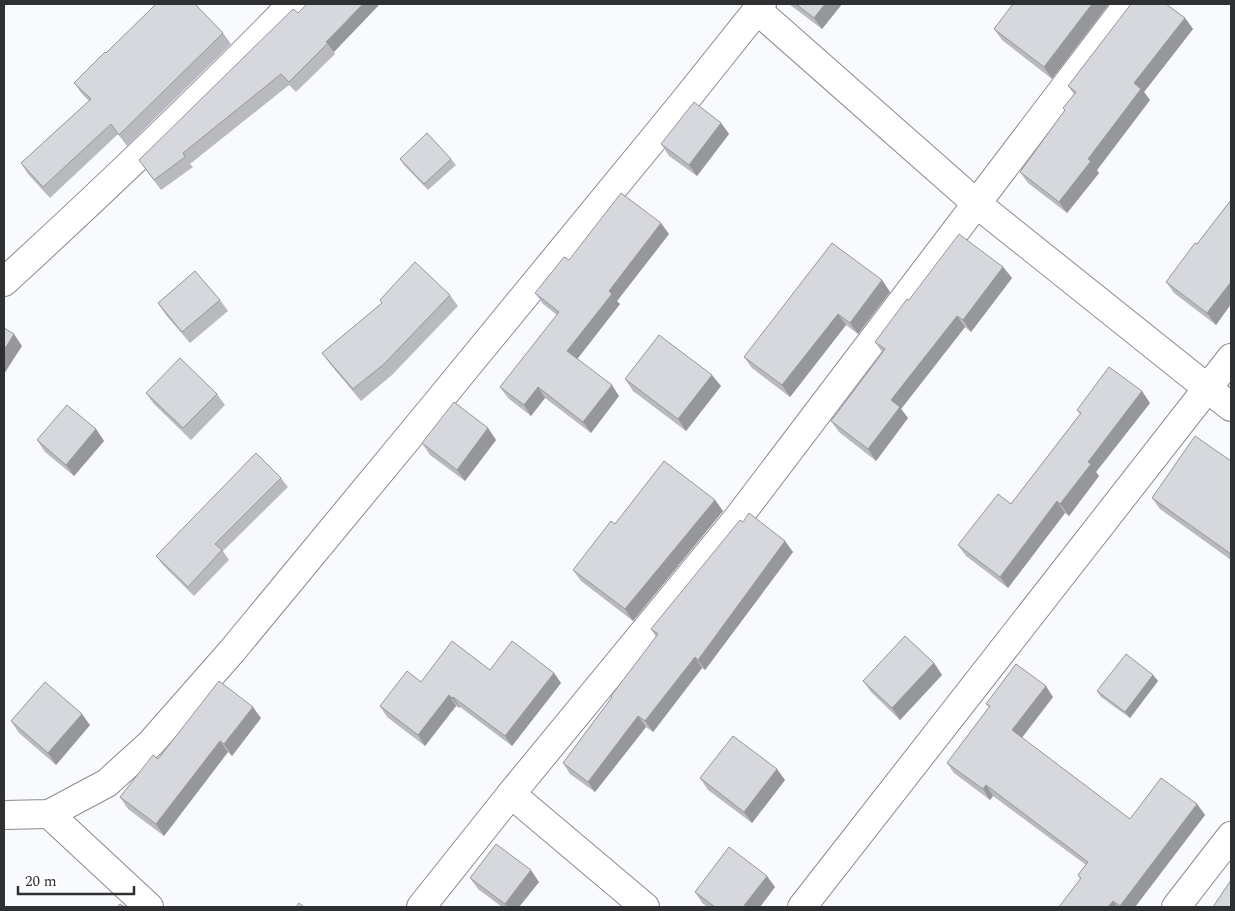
<svg xmlns="http://www.w3.org/2000/svg" width="1235" height="911" font-family="Spectral,serif">
<rect width="100%" height="100%" fill="#f9fafe"/>
<g fill="none" stroke-linecap="round" stroke-linejoin="round">
<g stroke="#898b91" stroke-width="30">
<g id="street">
<path d="M757,10L977,204L1231,407"/>
<path d="M4,282C102,192 199,100 292,4"/>
<path d="M511,794L645,907"/>
<path d="M49,814L149,907"/>
<path d="M4,815L49,814L107,783L151,743L232,651L441,398L683,103L762,4"/>
<path d="M421,907L511,794L737,519L1128,4"/>
<path d="M802,907L1231,358"/>
<path d="M1176,907L1231,836"/>
</g>
</g>
<use href="#street" stroke="#fff" stroke-width="28"/>
</g>
<g fill="#b9babf">
<path d="M307,4L335,54L296,92L289,85L190,164L193,167L161,190L139,160L298,13Z"/>
<path d="M789,4H842L822,29Z"/>
<path d="M1013,4L1052,79L1002,40L994,29Z"/>
<path d="M1185,18L1193,29L1144,92L1150,100L1097,170L1099,173L1067,213L1028,183L1020,172L1065,111L1063,108L1074,94L1068,86Z"/>
<path d="M223,33L231,44L127,146L118,134L50,198L28,174L21,163L89,101L82,94L74,83L106,53Z"/>
<path d="M721,123L729,134L697,176L669,156L661,144Z"/>
<path d="M400,159H451L456,165L428,190L404,165Z"/>
<path d="M1231,200V304L1216,325L1174,293L1166,282L1197,244Z"/>
<path d="M669,234L617,301L620,304L577,359L619,396L591,433L545,398L531,416L508,398L500,387L557,315L543,304L535,293L569,260Z"/>
<path d="M1003,267L1012,278L971,332L965,327L901,409L908,418L876,461L839,432L831,421L882,352L875,342L909,300Z"/>
<path d="M882,280L890,292L858,334L846,325L790,397L752,368L744,357Z"/>
<path d="M450,295L458,306L392,375L361,401L330,364L322,353L382,303L380,300Z"/>
<path d="M220,300L228,311L190,343L166,315L158,303Z"/>
<path d="M625,379L721,386L686,431L633,391Z"/>
<path d="M146,393L217,394L225,405L191,440L154,404Z"/>
<path d="M1150,403L1096,472L1099,476L1069,516L1065,513L1008,588L966,556L958,545L1011,504L1080,414L1077,410Z"/>
<path d="M488,428L496,440L465,481L430,455L422,443Z"/>
<path d="M96,429L104,441L74,476L45,452L37,440Z"/>
<path d="M1231,461V560L1160,509L1152,498Z"/>
<path d="M281,478L288,487L223,551L229,560L194,596L163,565L156,556Z"/>
<path d="M715,500L723,511L633,621L581,581L573,570L615,524Z"/>
<path d="M743,522L785,541L793,552L705,670L702,668L653,732L646,727L595,792L570,774L563,763L612,697L611,696L656,637L651,629Z"/>
<path d="M934,663L942,675L900,720L871,692L863,681Z"/>
<path d="M490,670L554,673L561,683L512,746L460,707V708L456,706L425,746L387,717L380,706L421,682Z"/>
<path d="M1153,675L1158,681L1130,718L1101,697L1097,691Z"/>
<path d="M1053,697L1022,738L1130,819L1197,804L1205,815L1135,907H1059L1080,879L1078,875L1086,865L993,796L990,800L954,773L947,763L989,707L986,704Z"/>
<path d="M261,718L232,756L228,752L164,836L128,809L120,797Z"/>
<path d="M11,721L90,725L56,765L19,733Z"/>
<path d="M700,778L785,780L752,823L708,790Z"/>
<path d="M470,878L539,882L519,907H502L478,889Z"/>
<path d="M775,887L760,907H708L703,904L695,892Z"/>
</g>
<g fill="#96979b">
<path d="M363,4H380L334,52L326,42Z"/>
<path d="M825,4H842L822,29L814,18Z"/>
<path d="M1092,4H1109L1052,79L1044,67Z"/>
<path d="M1185,18L1193,29L1144,92L1150,100L1097,170L1099,173L1067,213L1059,202L1088,159L1134,83Z"/>
<path d="M721,123L729,134L697,176L689,165Z"/>
<path d="M661,223L669,234L617,301L620,304L575,362L567,351L609,291Z"/>
<path d="M1003,267L1012,278L971,332L963,320Z"/>
<path d="M882,280L890,292L858,334L850,323Z"/>
<path d="M1231,282V304L1216,325L1207,313Z"/>
<path d="M838,314L846,325L790,397L782,385Z"/>
<path d="M957,316L965,327L901,409L908,418L876,461L868,449L891,400Z"/>
<path d="M14,334L22,346L4,374V350Z"/>
<path d="M712,375L721,386L686,431L678,419Z"/>
<path d="M612,385L619,396L591,433L583,422Z"/>
<path d="M538,387L545,398L531,416L524,405Z"/>
<path d="M1142,391L1150,403L1096,472L1099,476L1069,516L1060,504L1088,462Z"/>
<path d="M488,428L496,440L465,481L457,470Z"/>
<path d="M96,429L104,441L74,476L66,465Z"/>
<path d="M715,500L723,511L633,621L625,609Z"/>
<path d="M1057,501L1065,513L1008,588L1000,577Z"/>
<path d="M785,541L793,552L705,670L698,660Z"/>
<path d="M695,657L702,668L653,732L645,721Z"/>
<path d="M934,663L942,675L900,720L892,708Z"/>
<path d="M554,673L561,683L512,746L505,736Z"/>
<path d="M1153,675L1158,681L1130,718L1125,712Z"/>
<path d="M1046,686L1053,697L1019,741L1012,730Z"/>
<path d="M449,695L456,706L425,746L418,735Z"/>
<path d="M453,697L460,707V708L452,698Z"/>
<path d="M253,707L261,718L232,756L224,744Z"/>
<path d="M82,714L90,725L56,765L48,753Z"/>
<path d="M638,716L646,727L595,792L588,782Z"/>
<path d="M220,741L228,752L164,836L156,824Z"/>
<path d="M777,769L785,780L752,823L744,812Z"/>
<path d="M986,785L993,796L990,800L983,789Z"/>
<path d="M1197,804L1205,815L1135,907H1120V906Z"/>
<path d="M531,870L539,882L519,907H508L505,904Z"/>
<path d="M767,876L775,887L760,907H743Z"/>
<path d="M1113,901L1117,907H1108Z"/>
</g>
<g fill="#d7d8de" stroke="#96979b">
<path d="M156,4H195L223,33L119,135L111,124L43,187L21,163L91,99L74,83L105,52L106,53Z"/>
<path d="M307,4H363L326,42L328,43L289,82L281,74L183,153L185,157L154,180L139,160L293,9L298,13Z"/>
<path d="M796,4H825L814,18Z"/>
<path d="M1013,4H1092L1044,67L994,29Z"/>
<path d="M1131,4H1166L1185,18L1134,83L1141,89L1088,159L1091,161L1059,202L1020,172L1065,110L1063,108L1076,92L1068,86Z"/>
<path d="M694,102L721,123L689,165L661,144Z"/>
<path d="M427,133L451,159L424,184L400,159Z"/>
<path d="M621,193L661,223L609,291L612,294L567,351L612,385L583,422L538,387L524,405L500,387L559,312L535,293L564,257L569,260Z"/>
<path d="M1231,200V282L1207,313L1166,282L1195,243L1197,244Z"/>
<path d="M959,234L1003,267L963,320L957,316L891,400L900,407L868,449L831,421L885,349L875,342L907,299L909,300Z"/>
<path d="M832,243L882,280L850,323L838,314L782,385L744,357Z"/>
<path d="M415,262L450,295L384,364L353,389L322,353L382,303L380,300Z"/>
<path d="M195,271L220,300L182,332L158,303Z"/>
<path d="M4,328L14,334L4,350Z"/>
<path d="M659,335L712,375L678,419L625,379Z"/>
<path d="M180,358L217,394L183,428L146,393Z"/>
<path d="M1109,367L1142,391L1088,462L1091,464L1060,504L1057,501L1000,577L958,545L998,494L1011,504L1081,413L1077,410Z"/>
<path d="M454,402L488,428L457,470L422,443Z"/>
<path d="M67,405L96,429L66,465L37,440Z"/>
<path d="M1195,436L1231,461V554L1152,498Z"/>
<path d="M256,453L281,478L215,544L222,550L188,587L156,556Z"/>
<path d="M664,461L715,500L625,609L573,570L611,521L615,524Z"/>
<path d="M749,513L785,541L698,660L695,657L645,721L638,716L588,782L563,763L612,697L611,696L658,634L651,629L740,520L743,522Z"/>
<path d="M905,636L934,663L892,708L863,681Z"/>
<path d="M452,641L490,670L512,641L554,673L505,736L453,697L452,698L449,695L418,735L380,706L407,671L421,682Z"/>
<path d="M1126,654L1153,675L1125,712L1097,691Z"/>
<path d="M1016,664L1046,686L1012,730L1130,819L1161,778L1197,804L1120,906L1113,901L1108,907H1059L1081,878L1078,875L1088,862L986,785L983,789L947,763L990,706L986,704Z"/>
<path d="M219,681L253,707L224,744L220,741L156,824L120,797L153,755L158,759Z"/>
<path d="M45,682L82,714L48,753L11,721Z"/>
<path d="M733,736L777,769L744,812L700,778Z"/>
<path d="M496,844L531,870L505,904L470,878Z"/>
<path d="M729,847L767,876L743,907H715L695,892Z"/>
<path d="M1231,880V907H1213Z"/>
<path d="M299,903L304,907H296Z"/>
<path d="M120,904L125,907H117Z"/>
</g>
<rect width="1235" height="911" fill="none" stroke="#2f3032" stroke-width="10"/>
<path d="M18 886v8h116v-8" fill="none" stroke="#2f3032" stroke-width="2.5"/>
<text x="25" y="886" font-size="15" fill="#2f3032" stroke="#ffffff" stroke-width="4" paint-order="stroke">20 m</text>
</svg>
